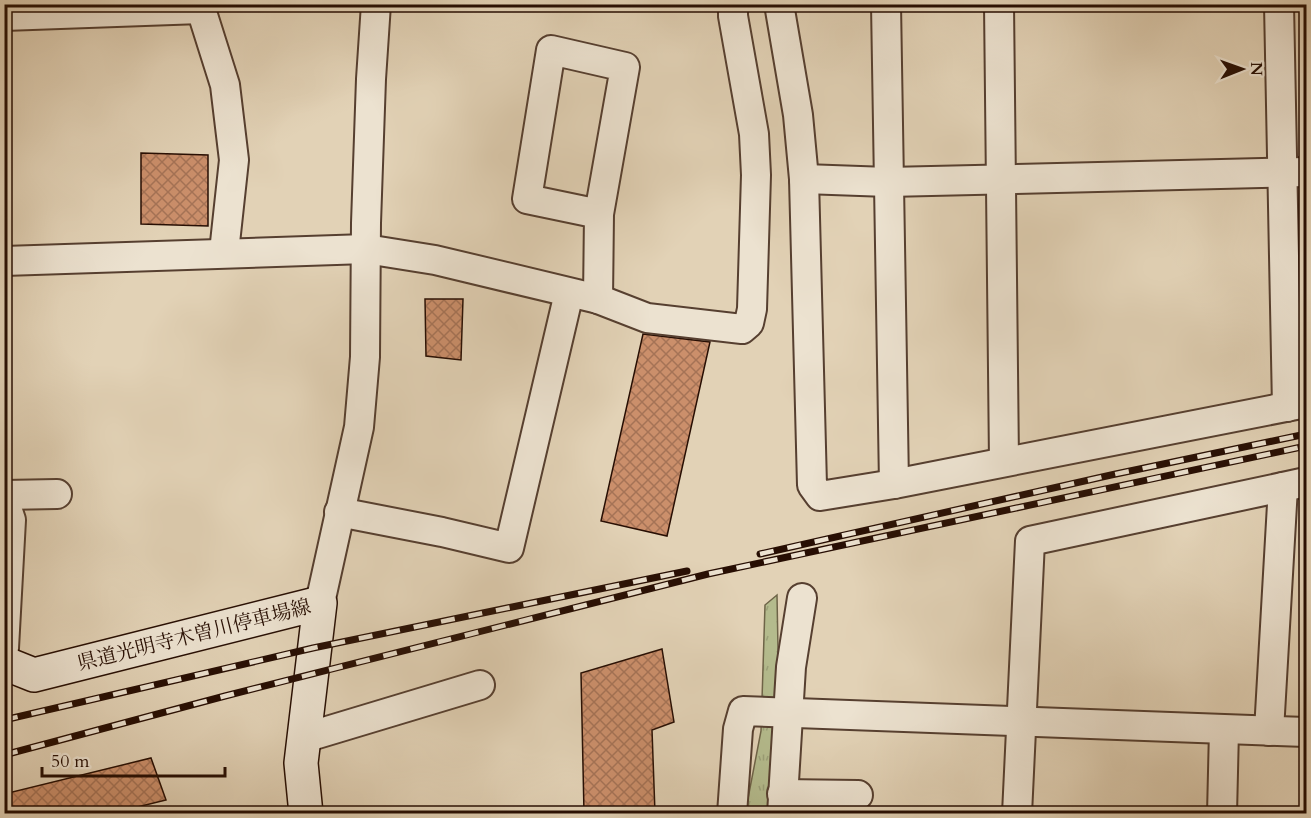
<svg xmlns="http://www.w3.org/2000/svg" width="1311" height="818" font-family="Cardo,'Noto Serif JP',serif">
<defs>
<pattern id="grass-tufts" width="24" height="20" patternUnits="userSpaceOnUse" patternTransform="scale(1.5)"><rect width="24" height="20" fill="#b4bb8d"/><path d="M3 7l-1-3M5 7V3M7 7l1-3M15 17l-1-3M17 17v-4M19 17l1-3" fill="none" stroke="#9ba078"/></pattern>
<pattern id="building-cross-hatch" width="8" height="8" patternUnits="userSpaceOnUse" patternTransform="scale(1.5)"><rect width="8" height="8" fill="#cb8f6b"/><path d="M0 0l8 8M0 8l8-8" fill="none" stroke="#a57356"/></pattern>
</defs>
<rect width="100%" height="100%" fill="#e2d2b6"/>
<filter id="stains"><feTurbulence type="fractalNoise" baseFrequency=".00333" numOctaves="4"/><feColorMatrix values="0 0 0 0 .2 0 0 0 0 .09 0 0 0 0 .02 0 0 0 .5 -.17"/></filter>
<radialGradient id="worn" r=".72"><stop offset=".6" stop-color="#630" stop-opacity="0"/><stop offset="1" stop-color="#630" stop-opacity=".3"/></radialGradient>
<path fill="url(#grass-tufts)" stroke="#6e6448" stroke-width="1.5" d="M777,595L781,813L745,814L761,731L765,605Z"/>
<g fill="url(#building-cross-hatch)" stroke="#270e03" stroke-width="1.5">
<path d="M141,153L208,155V226L141,224Z"/>
<path d="M425,299H463L461,360L426,356Z"/>
<path d="M643,334L710,342L667,536L601,521Z"/>
<path d="M662,649L674,722L652,730L655,813H584L581,673Z"/>
<path d="M151,758L166,800L113,813H4V794Z"/>
</g>
<g fill="none" stroke-linecap="round" stroke-linejoin="round">
<g stroke="#563f30" stroke-width="32">
<g id="street">
<path d="M202,4L201,9L225,85L234,160L224,252"/>
<path d="M779,4L798,115L804,179L812,485L820,496L894,484L1306,403"/>
<path d="M886,4L894,484"/>
<path d="M999,4L1004,461"/>
<path d="M1279,4L1287,407"/>
<path d="M4,16L201,9"/>
<path d="M804,179L888,182L1306,172"/>
<path d="M4,261L366,249L435,260L598,299L647,318L742,329L749,323L752,309L756,175L754,134L733,16V4"/>
<path d="M598,299L599,214L625,67L551,50L527,199L599,214"/>
<path d="M4,495L57,494"/>
<path d="M4,499L11,520L4,648"/>
<path d="M339,512L442,532L509,548L569,293"/>
<path d="M320,603L359,427L365,357L366,223L371,79L376,4"/>
<path d="M1269,731L1283,487"/>
<path d="M304,738L480,685"/>
<path d="M782,794L858,795"/>
<path d="M732,814L738,729L743,711L1306,732"/>
<path d="M782,814L791,667L802,598"/>
<path d="M1017,814L1030,541L1306,482"/>
<path d="M1222,814L1224,730"/>
</g>
</g>
<g stroke="#270e03" stroke-width="36">
<path id="secondary" d="M4,663L34,675L320,603L301,763L306,814"/>
</g>
<use href="#street" stroke="#ece2d0" stroke-width="28"/>
<use href="#secondary" stroke="#ece2d0" stroke-width="33"/>
<g stroke="#270e03" stroke-width="7">
<g id="rail">
<path d="M760,554L1111,475L1306,434"/>
<path d="M4,720L313,648L687,571"/>
<path d="M4,755L225,696L708,574L1306,446"/>
</g>
</g>
<use href="#rail" stroke="#ece2d0" stroke-width="4.5" stroke-dasharray="14" stroke-linecap="butt"/>
</g>
<g text-anchor="middle" dominant-baseline="central" stroke-width="4.5" stroke-linejoin="round" paint-order="stroke">
<g font-size="20" fill="#270e03" stroke="#ece2d0">
<text transform="translate(194 635) rotate(-14)">県道光明寺木曽川停車場線</text>
</g>
</g>
<rect width="1311" height="818" fill="none" stroke="#e2d2b6" stroke-width="24"/>
<rect x="6" y="6" width="1299" height="806" fill="none" stroke="#270e03" stroke-width="3"/>
<rect x="12" y="12" width="1287" height="794" fill="none" stroke="#270e03" stroke-width="1.5"/>
<g transform="translate(1242 69) rotate(89)" stroke="#ece2d0" stroke-width="4.5" paint-order="stroke">
<path d="M0-4.5L10 22L0 15L-10 22Z" fill="#270e03"/>
<text y="-9" font-size="16" font-weight="bold" text-anchor="middle" fill="#270e03">N</text>
</g>
<path d="M42 767v9h183v-9" fill="none" stroke="#270e03" stroke-width="3"/>
<text x="51" y="767" font-size="18" fill="#270e03" stroke="#ece2d0" stroke-width="4.5" paint-order="stroke">50 m</text>
<rect width="100%" height="100%" filter="url(#stains)"/>
<rect width="100%" height="100%" fill="url(#worn)"/>
</svg>
